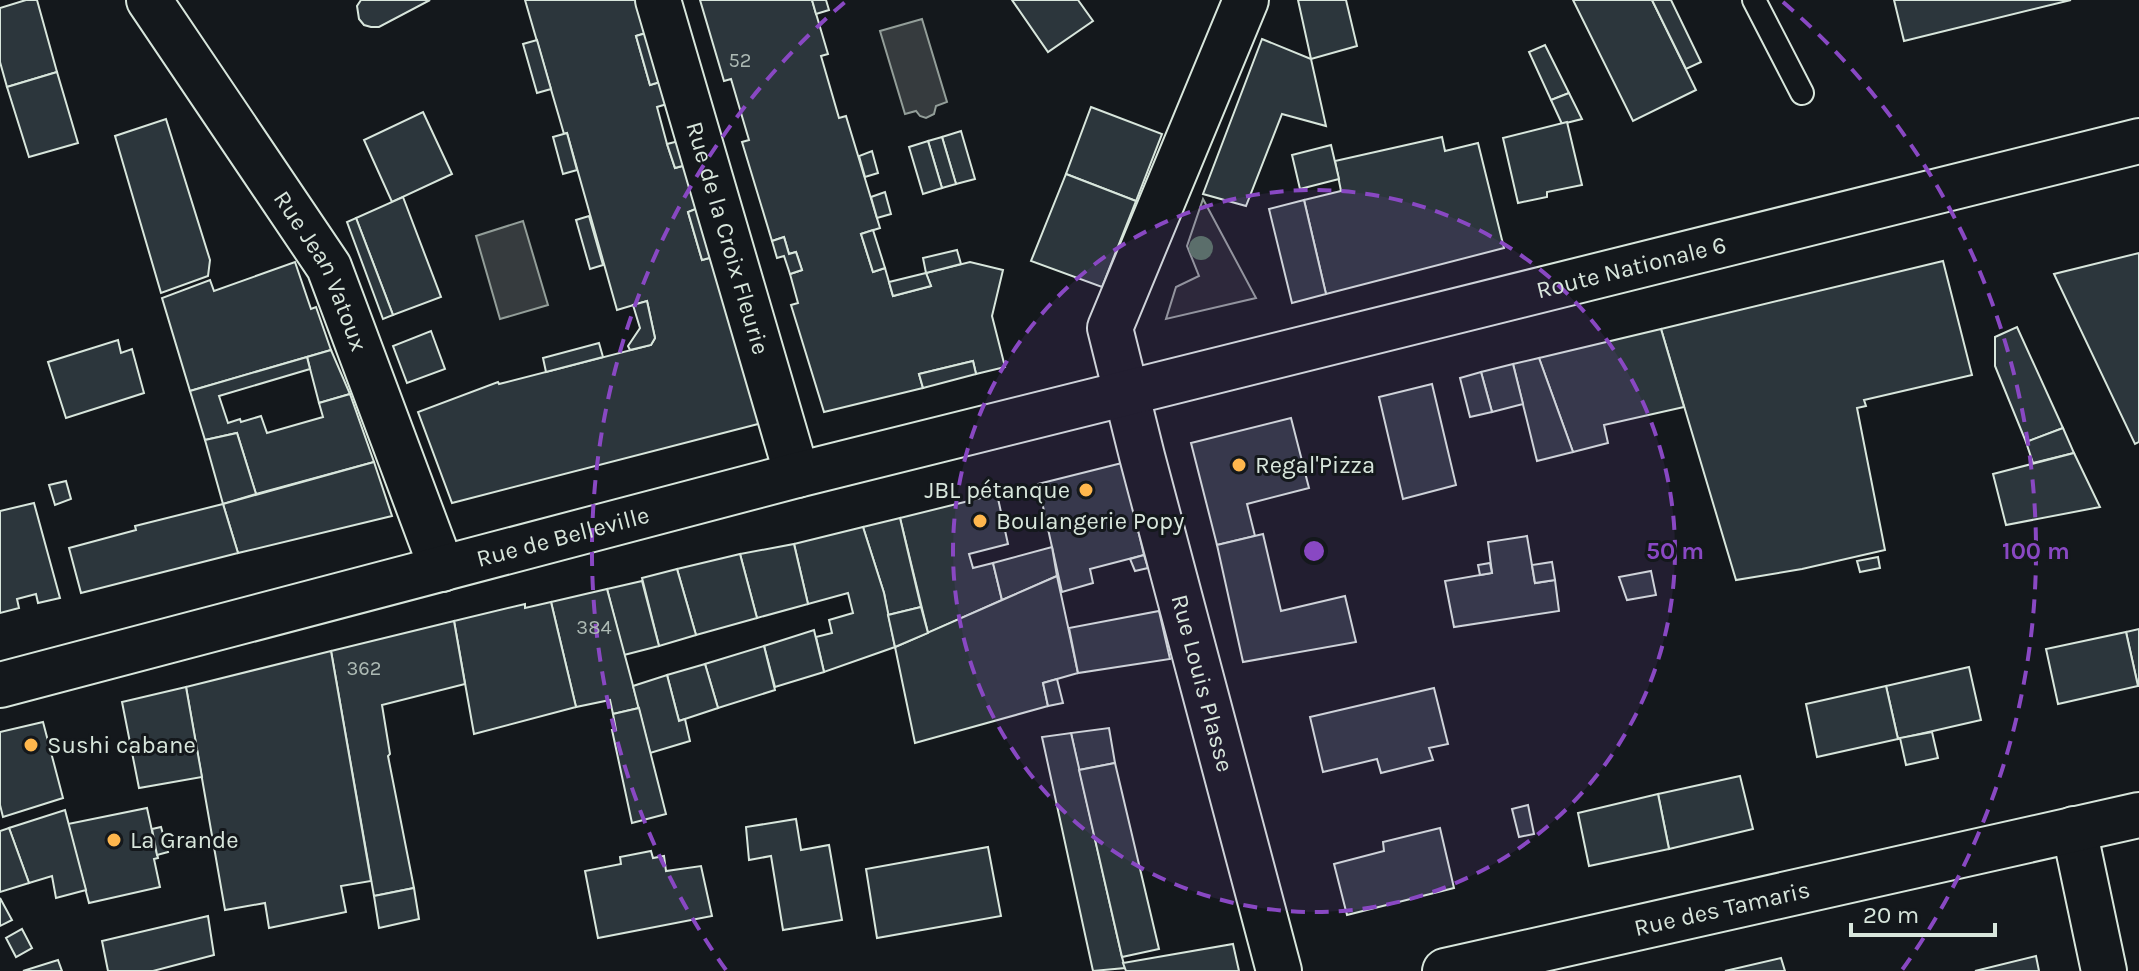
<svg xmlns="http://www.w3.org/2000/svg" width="2139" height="971" font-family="Karla,sans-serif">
<rect width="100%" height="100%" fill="#14181c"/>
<path fill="#202428" stroke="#939e99" stroke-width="2" d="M1203,199L1256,298L1166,319L1176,287L1199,276L1187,246Z"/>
<g fill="#363b3e" stroke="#939e99" stroke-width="2">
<path d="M922,19L947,102L936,106L934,114L926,118L920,116L916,111L905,114L880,31Z"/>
<path d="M523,221L548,305L500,319L476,236Z"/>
</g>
<g fill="#2c363c" stroke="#d8e6dc" stroke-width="2">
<path d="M26,0H37L57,72L7,87L0,62V8Z"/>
<path d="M361,0H430L379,27H371L364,25L359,19L357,6Z"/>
<path d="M525,0H637L646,33L636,36L650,85L660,82L667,104L657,107L667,144L675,168L686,165L698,208L688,212L702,260L713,257L728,318H731L762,423L452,503L418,412L498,382L499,384L651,345L655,338L647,301L617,310L567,133L564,134Z"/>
<path d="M700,0H812L828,54L821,56L839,118L846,116L880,228L861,234L873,272L885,268L893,296L931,286L926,273L970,262L1003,270L992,316L1005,367L976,374L973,361L919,374L923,388L824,412L791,305L798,303L790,274L802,270L796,252L789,254L784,237L772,241L742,142L749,140L731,79L724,81Z"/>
<path d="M812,0H826L829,10L816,14Z"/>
<path d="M1012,0H1078L1093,21L1048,52Z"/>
<path d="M1298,0H1346L1357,46L1311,59Z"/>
<path d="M1573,0H1652L1696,90L1633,121Z"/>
<path d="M1652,0H1671L1701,62L1686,69Z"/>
<path d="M1894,0H2071L1904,41Z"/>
<path d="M646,33L660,82L650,85L636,36Z"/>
<path d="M1262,39L1311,59L1326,126L1282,114L1246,206L1203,194Z"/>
<path d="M537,40L551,89L537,93L523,44Z"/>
<path d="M1545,45L1569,93L1551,100L1529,52Z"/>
<path d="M57,72L78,143L29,157L7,87Z"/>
<path d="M1569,93L1582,119L1562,124L1551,100Z"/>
<path d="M1091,107L1162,134L1136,201L1066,174Z"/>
<path d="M423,112L452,174L392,202L364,140Z"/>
<path d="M166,119L210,260L208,276L161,293L115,136Z"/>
<path d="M1567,122L1582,185L1547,192V197L1518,203L1503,138Z"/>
<path d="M961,131L975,179L956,184L942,137Z"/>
<path d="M567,133L577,170L563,174L553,137Z"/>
<path d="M942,137L956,184L942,188L928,141Z"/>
<path d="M1442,137L1445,151L1478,143L1504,248L1326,294L1304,200L1341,191L1335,161Z"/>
<path d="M679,141L686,165L675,168L667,144Z"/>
<path d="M928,141L942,188L923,194L909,147Z"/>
<path d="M1331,145L1339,179L1300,189L1292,155Z"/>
<path d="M872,151L878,173L865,177L859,156Z"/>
<path d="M1066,174L1136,201L1102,287L1031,261Z"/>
<path d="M885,192L891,214L877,218L871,197Z"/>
<path d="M403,197L441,297L393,315L356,218Z"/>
<path d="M1304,200L1326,294L1292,303L1269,209Z"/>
<path d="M698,208L713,257L702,260L688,212Z"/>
<path d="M589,216L603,265L590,269L576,220Z"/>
<path d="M356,218L393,315L383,319L347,222Z"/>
<path d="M873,230L885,268L873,272L861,234Z"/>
<path d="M784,237L789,254L796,252L802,270L790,274L784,256L777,258L772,241Z"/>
<path d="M957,250L961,264L926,273L923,258Z"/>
<path d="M2139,253V442L2135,444L2054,274Z"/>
<path d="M1943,261L1972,375L1864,400L1866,406L1857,408L1885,550L1802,569L1736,580L1661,329Z"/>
<path d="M295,262L311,309L316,307L331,350L190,391L162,298L210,280L214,291Z"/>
<path d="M926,273L931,286L893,296L889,282Z"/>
<path d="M647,301L655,338L651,345L630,350L628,346L640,328L633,305Z"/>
<path d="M2017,327L2063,428L2026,442L1995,366V337Z"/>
<path d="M1661,329L1684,407L1604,425L1608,443L1573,452L1539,358Z"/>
<path d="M431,331L445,369L407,383L393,346Z"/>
<path d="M118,340L121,353L132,349L144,393L66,418L48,362Z"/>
<path d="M599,343L603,357L546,372L543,358Z"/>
<path d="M331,350L350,394L319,403L307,357Z"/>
<path d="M307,357L310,369L219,396L228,423L240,419L241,422L261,416L267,433L323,417L319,403L350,394L374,462L256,494L237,433L205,440L190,391Z"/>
<path d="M1539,358L1573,452L1537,461L1513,364Z"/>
<path d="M973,361L976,374L923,388L919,374Z"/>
<path d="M1513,364L1523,404L1492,412L1481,372Z"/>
<path d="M1481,372L1492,412L1470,417L1460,378Z"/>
<path d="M1432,384L1456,485L1403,499L1379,397Z"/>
<path d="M1291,418L1309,488L1247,504L1255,536L1217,545L1191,443Z"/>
<path d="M2063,428L2074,453L2033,463L2026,442Z"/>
<path d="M237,433L256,494L223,504L205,440Z"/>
<path d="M2074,453L2100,507L2006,525L1993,474Z"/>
<path d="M374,462L392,516L238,553L223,504Z"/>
<path d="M1122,463L1144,555L1090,569L1093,583L1062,592L1038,484Z"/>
<path d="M66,481L71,499L55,505L49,485Z"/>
<path d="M997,494L1008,544L969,554L973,568L993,563L1002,600L928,633L900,518Z"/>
<path d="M34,503L60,598L38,603L36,594L17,599L19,608L0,613V511Z"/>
<path d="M223,504L238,553L81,593L69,548L136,530L135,526Z"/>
<path d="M900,518L921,607L888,615L884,593L863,527Z"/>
<path d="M863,527L884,593L895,647L824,672L816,637L832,633L829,620L853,613L848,593L808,604L794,544Z"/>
<path d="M1263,534L1281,611L1345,596L1356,642L1243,662L1217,545Z"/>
<path d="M1527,536L1535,583L1555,580L1559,611L1454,627L1445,581L1492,573L1488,542Z"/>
<path d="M794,544L808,604L757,618L740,554Z"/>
<path d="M1052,547L1057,576L1002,600L993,563Z"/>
<path d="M740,554L757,618L696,635L677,569Z"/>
<path d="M1144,555L1148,568L1135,571L1130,559Z"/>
<path d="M1878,557L1880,568L1860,572L1857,561Z"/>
<path d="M1552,562L1555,580L1535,583L1532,565Z"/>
<path d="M1490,563L1492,573L1480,575L1478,565Z"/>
<path d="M677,569L696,635L659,646L642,578Z"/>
<path d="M1651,571L1656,595L1627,600L1619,577Z"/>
<path d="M1057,576L1078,673L1043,683L1048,706L915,743L895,647Z"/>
<path d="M642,581L659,646L624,655L607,589Z"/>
<path d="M607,589L639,708L613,714L610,700L576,707L551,602Z"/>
<path d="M551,602L576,707L474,734L454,621L525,604V608Z"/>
<path d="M921,607L928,633L895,647L888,615Z"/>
<path d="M1159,611L1170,659L1078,673L1069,628Z"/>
<path d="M454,621L465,684L382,705L390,754L388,756L414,888L374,896L331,651Z"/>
<path d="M2139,629V686H2138L2126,632Z"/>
<path d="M814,630L824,672L775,687L764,646Z"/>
<path d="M2126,632L2138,686L2058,704L2046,649Z"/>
<path d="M764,646L775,690L718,708L705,664Z"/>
<path d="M331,651L371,881L341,886L346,912L269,928L265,903L225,910L186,687Z"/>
<path d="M705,664L718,708L679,721L667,675Z"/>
<path d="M1969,667L1981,720L1898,739L1886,686Z"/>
<path d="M667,675L679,721L685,719L690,741L650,753L633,686Z"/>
<path d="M1057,679L1063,703L1048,706L1043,683Z"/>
<path d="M1886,686L1898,739L1817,757L1806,704Z"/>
<path d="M186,687L202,777L139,788L122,702Z"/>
<path d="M1434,688L1448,744L1429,748L1433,760L1381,773L1377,759L1323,772L1310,717Z"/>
<path d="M639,708L666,814L632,823L612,730H616L613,714Z"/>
<path d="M43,722L63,798L3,817L0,805V732Z"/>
<path d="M1109,728L1115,763L1079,770L1071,733Z"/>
<path d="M1932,732L1938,758L1906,765L1900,738Z"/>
<path d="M1071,733L1122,957L1125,968L1093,971L1042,737Z"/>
<path d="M1115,763L1159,949L1122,957L1079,770Z"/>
<path d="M1740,776L1753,829L1669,849L1658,794Z"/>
<path d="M1658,794L1669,849L1589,866L1578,813Z"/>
<path d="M1528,805L1534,834L1519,837L1512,809Z"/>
<path d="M147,808L158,858L154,859L160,887L89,903L68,824Z"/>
<path d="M65,810L86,890L56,898L52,876L29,883L9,828Z"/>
<path d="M796,819L801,850L829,845L842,920L783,930L771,856L749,860L746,827Z"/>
<path d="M161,827L168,852L157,855L152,829Z"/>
<path d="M9,828L29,883L0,892V831Z"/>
<path d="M1440,828L1454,888L1347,915L1334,864L1384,851L1383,842Z"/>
<path d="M988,847L1001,916L877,938L866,869Z"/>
<path d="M651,851L653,858L664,856L666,871L701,866L712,916L598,938L585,871L621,864L620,857Z"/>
<path d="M414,888L419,919L379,928L374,896Z"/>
<path d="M0,898L12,920L0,926Z"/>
<path d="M208,916L214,955L153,971H108L102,941Z"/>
<path d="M22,929L32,948L16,957L6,938Z"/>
<path d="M1233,944L1239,971H1126L1123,963Z"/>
<path d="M2036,956L2039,971H1975Z"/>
<path d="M1781,958L1785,971H1725Z"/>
<path d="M58,960L62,971H23Z"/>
</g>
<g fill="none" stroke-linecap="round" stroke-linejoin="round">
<g stroke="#d8e6dc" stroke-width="26">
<path id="lane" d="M1754,0L1802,93"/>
</g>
<g stroke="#d8e6dc" stroke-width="48">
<g id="street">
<path id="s1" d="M149,0L329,267L442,569"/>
<path id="s2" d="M658,0L797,475"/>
<path id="s3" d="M1246,0L1110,328L1142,456L1279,971"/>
<path d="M2074,829L2104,971"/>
<path id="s4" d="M1445,971L2139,815"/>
</g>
</g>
<g stroke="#d8e6dc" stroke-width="48">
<g id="secondary">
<path id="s5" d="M0,685L797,475L2139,141"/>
</g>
</g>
<use href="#lane" stroke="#14181c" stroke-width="22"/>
<use href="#street" stroke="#14181c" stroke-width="44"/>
<use href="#secondary" stroke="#14181c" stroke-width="44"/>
</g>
<circle fill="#55745f" cx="1201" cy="248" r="12"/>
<circle cx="1314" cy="551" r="361" fill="#8948c3" fill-opacity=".12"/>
<g fill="none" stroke="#8948c3" stroke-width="4" stroke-dasharray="14 10">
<circle cx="1314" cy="551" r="361"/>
<path d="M726 970A722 722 0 0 1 845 2M1783 2A722 722 0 0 1 1902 970"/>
</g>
<g fill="#ffb74d" stroke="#14181c" stroke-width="3">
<circle cx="1239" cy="465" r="8"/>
<circle cx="1086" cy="490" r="8"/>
<circle cx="980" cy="521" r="8"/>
<circle cx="31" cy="745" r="8"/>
<circle cx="114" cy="840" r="8"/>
</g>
<g text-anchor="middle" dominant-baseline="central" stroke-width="6" stroke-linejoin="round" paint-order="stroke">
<g font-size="20" fill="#adbab4">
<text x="740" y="60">52</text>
<text x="594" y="627">384</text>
<text x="364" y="668">362</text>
</g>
<g font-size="24" fill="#d8e6dc" stroke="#14181c">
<text stroke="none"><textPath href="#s2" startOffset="248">Rue de la Croix Fleurie</textPath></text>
<text stroke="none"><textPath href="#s5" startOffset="1684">Route Nationale 6</textPath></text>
<text stroke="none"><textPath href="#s1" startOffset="322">Rue Jean Vatoux</textPath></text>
<text stroke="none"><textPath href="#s5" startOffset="582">Rue de Belleville</textPath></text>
<text stroke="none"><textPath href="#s3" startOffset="722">Rue Louis Plasse</textPath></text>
<text stroke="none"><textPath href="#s4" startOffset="284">Rue des Tamaris</textPath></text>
</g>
<g font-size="24" fill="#d8e6dc" stroke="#14181c" text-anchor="start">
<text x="1255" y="465">Regal'Pizza</text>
<text x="1070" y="490" text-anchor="end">JBL pétanque</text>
<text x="996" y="521">Boulangerie Popy</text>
<text x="47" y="745">Sushi cabane</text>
<text x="130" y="840">La Grande</text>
</g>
</g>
<circle cx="1314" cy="551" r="12" fill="#8948c3" stroke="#14181c" stroke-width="4"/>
<g font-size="24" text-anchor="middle" font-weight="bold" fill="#8948c3" stroke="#14181c" stroke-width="6" stroke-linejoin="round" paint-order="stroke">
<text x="1675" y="559">50 m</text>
<text x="2036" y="559">100 m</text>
</g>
<path d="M1851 923v12h144v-12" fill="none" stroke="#d8e6dc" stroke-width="4"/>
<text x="1863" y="923" font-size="24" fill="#d8e6dc" stroke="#14181c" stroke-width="6" paint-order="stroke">20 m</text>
</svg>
